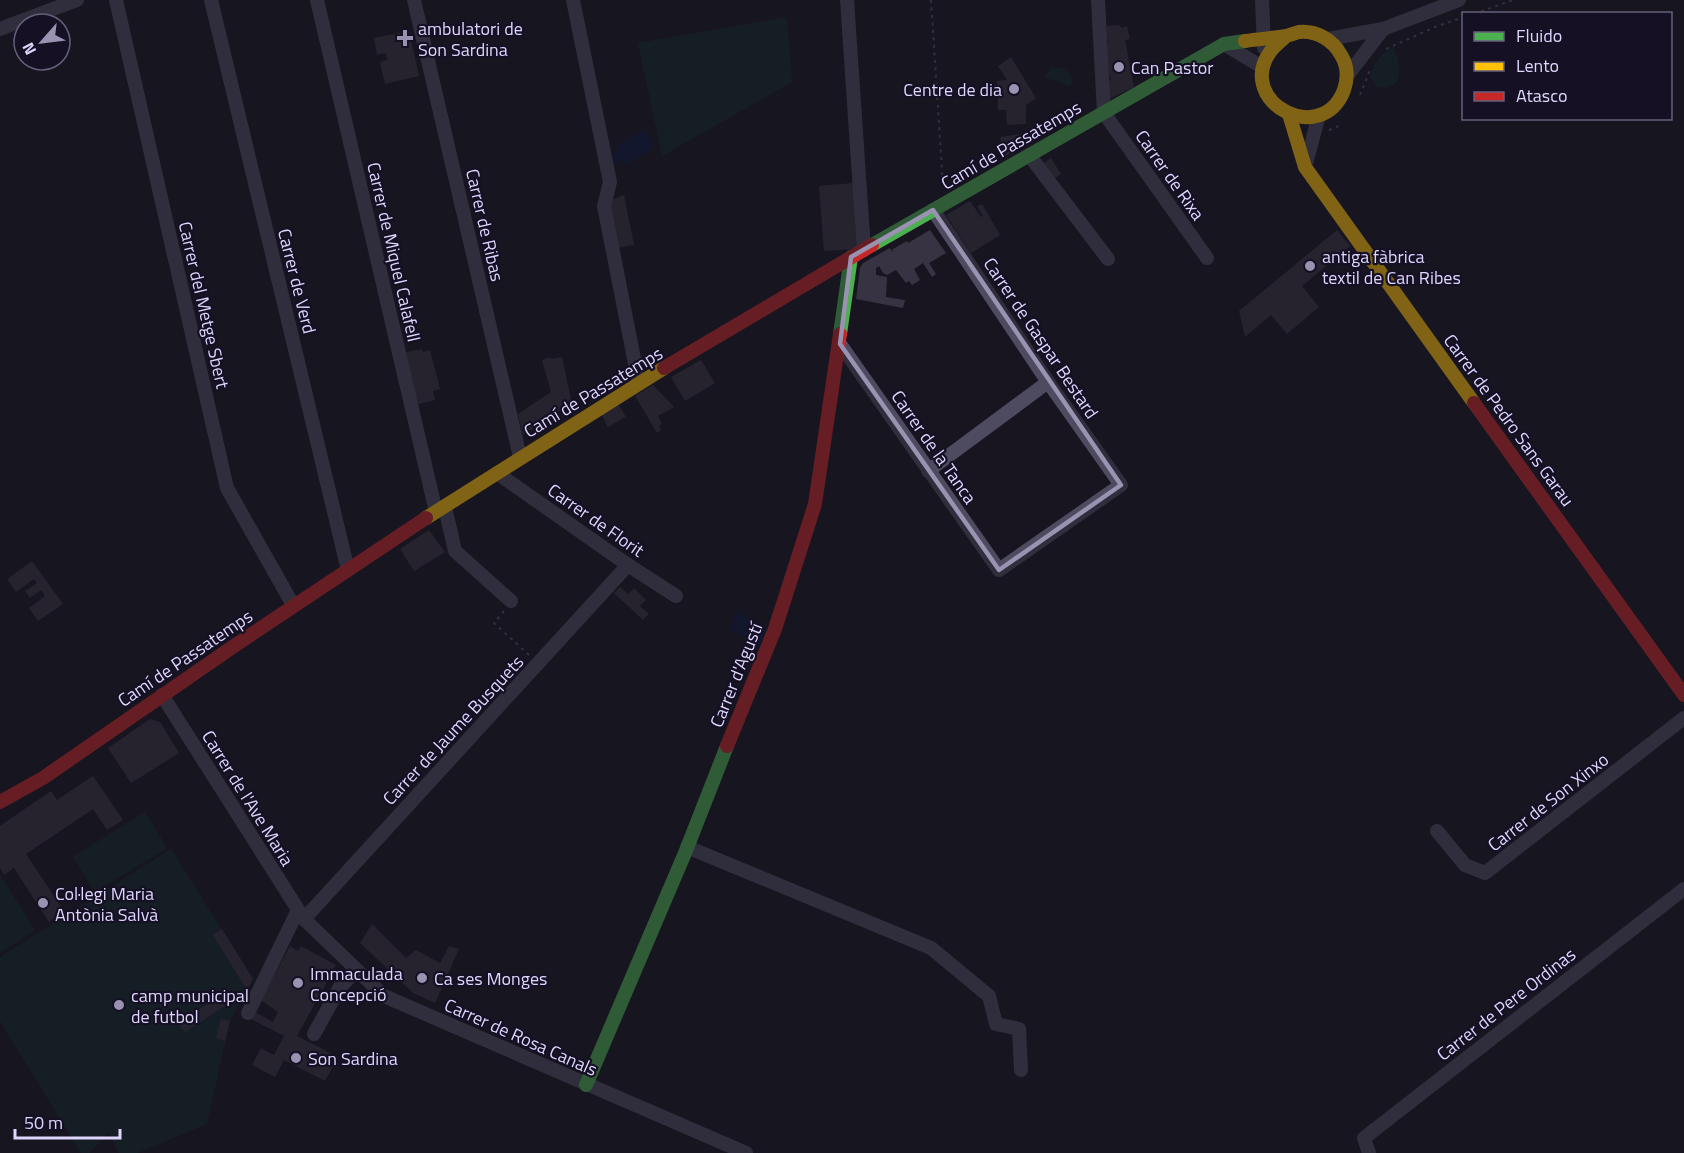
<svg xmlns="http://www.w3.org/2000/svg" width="1684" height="1153" font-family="'Titillium Web',sans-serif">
<rect width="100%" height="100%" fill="#181520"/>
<g fill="#15292c">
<path d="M787,17L792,82L662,156L638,43Z"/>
<path d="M1394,47C1398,63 1407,81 1386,88L1376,86L1370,75C1375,62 1381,53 1394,47Z"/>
<path d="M1052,68C1061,67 1066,69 1072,77L1071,86L1044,77Z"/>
<path d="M145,812L167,848L95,892L73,857Z"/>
<path d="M171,849L253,979L230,1021L207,1124L137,1153H119L108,1132L89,1153H81L0,1021V957Z"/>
<path d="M0,875L35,930L0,953Z"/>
</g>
<g fill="#0e1a3e">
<path d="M644,129L655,147L626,165L623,160L613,166L611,155L619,151L617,146Z"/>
<path d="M738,611L767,629L759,648L730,628Z"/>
</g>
<g fill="#383342">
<path d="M1120,25L1121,28L1127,26L1130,39L1125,40L1134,87L1107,100L1106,82L1111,80L1104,54L1108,45L1106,26Z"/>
<path d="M409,31L419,76L385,84L380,62L387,60L386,53L377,55L374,38Z"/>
<path d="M1011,57L1036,98L1026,105V124L1007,125L1006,110H998L997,81L1007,80L998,66Z"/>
<path d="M1022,134V146L1006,156L998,144L1001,142L1000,137Z"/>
<path d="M1051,158L1061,174L1052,180L1041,165Z"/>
<path d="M853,183L858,249L824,251L819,186Z"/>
<path d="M624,195L634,245L616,248L610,211L611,200Z"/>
<path d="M970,201L981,217L983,216L977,206L982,204L1000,235L971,253L946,215Z"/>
<path d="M930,230L946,253L929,263L936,274L932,277L923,263L914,269L920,280L912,285L909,281L906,283L896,270L887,275L883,273L879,266L876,268V275L887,277L886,297L905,300L903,308L856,299L860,268L863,263L890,248L892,252L893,249L907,241L908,243Z"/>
<path d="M1337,230L1350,246L1302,286L1319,307L1287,334L1271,315L1245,337L1239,311Z"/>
<path d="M422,349L423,352L430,350L440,389L433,391L435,400L415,405L403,353Z"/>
<path d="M551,357V359L562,357L573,409L563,415L562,409L523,435L518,414L551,392L542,360Z"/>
<path d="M701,360L715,383L685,401L671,377Z"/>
<path d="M653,385L674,407L658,416L662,424L659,426L661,430L657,433L635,396Z"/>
<path d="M617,402L626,417L608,427L600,412Z"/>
<path d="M429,530L445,552L414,571L400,549Z"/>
<path d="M32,561L63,604L38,621L29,608L45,596L41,590L30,598L25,591L37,583L34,579L16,592L7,579Z"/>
<path d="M620,587L628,594L634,588L646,600L640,606L649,614L643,620L614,593Z"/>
<path d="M150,719L160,722L179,753L131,783L108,748Z"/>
<path d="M93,776L123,820L107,830L93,809L26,854L64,911L49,922L14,868L4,875L0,868V826L51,791L57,800Z"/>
<path d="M372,924L406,958L416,950L440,963L449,946L459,949L435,1003L413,993L360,943Z"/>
<path d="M222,929L253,979L247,990L213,935Z"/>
<path d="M290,946L298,951L301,946L336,965L297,1036L338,1057L325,1081L284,1060L275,1077L252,1065L261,1048L274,1055L284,1036L251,1019L255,1012L273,1022L278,1012L261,1000Z"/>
<path d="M220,996L226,1005L185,1032L178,1023Z"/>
<path d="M221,1019L230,1021L225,1041L216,1038Z"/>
</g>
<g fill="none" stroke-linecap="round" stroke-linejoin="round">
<g stroke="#495261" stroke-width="2" stroke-dasharray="3 4.5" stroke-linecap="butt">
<path d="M931,0L943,186"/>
<path d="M1474,14L1513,0"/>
<path d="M1386,49L1435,27L1464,17"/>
<path d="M1360,95L1370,70"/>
<path d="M1329,130L1337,127L1341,122"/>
<path d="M504,611L494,623L529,655"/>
</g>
<g stroke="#4e4b60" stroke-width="14">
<path d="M116,0L227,488L293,605"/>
<path d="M211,0L348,570"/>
<path d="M317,0L436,512"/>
<path d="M414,0L520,457"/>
<path d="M573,0L610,182L604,206L639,384"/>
<path d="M847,0L864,250"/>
<path d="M1098,0L1104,113L1207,258"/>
<path d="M1262,0L1264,48"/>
<path d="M0,29L77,0"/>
<path d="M1328,39L1383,29L1459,0"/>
<path d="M1224,44L1262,67"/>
<path d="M1347,76L1383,29"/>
<path d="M1029,155L1108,259"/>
<path d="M1305,167L1319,115"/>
<path d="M840,344L999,570L1121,485L1048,382L933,210"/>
<path d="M928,471L1048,382"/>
<path d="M497,473L628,565L676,596"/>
<path d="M445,507L455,551L511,601"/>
<path d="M162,695L304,919L384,996L746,1153"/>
<path d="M1437,831L1465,865L1485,873L1684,718"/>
<path d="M687,847L931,948L989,996L996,1024L1019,1029L1021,1070"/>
<path d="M304,919L628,565"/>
<path d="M248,1013L298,910"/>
<path d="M314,1034L340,987L357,970"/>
<path d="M1369,1153L1364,1138L1684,889"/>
</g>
<g stroke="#4caf50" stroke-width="14">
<path d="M872,245L1224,44L1245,41"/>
<path d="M840,334L851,257"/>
<path d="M586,1085L685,853L727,746"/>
</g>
<g stroke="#ffc107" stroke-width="14">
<path d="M1245,41C1259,39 1273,38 1286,36C1291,35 1295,33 1299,32C1316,30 1333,40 1341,55C1348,66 1348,78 1344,90C1322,148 1235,102 1270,52C1274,46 1281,41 1286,36"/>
<path d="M1289,114L1305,167L1474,403"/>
<path d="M426,518L664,368"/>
</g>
<g stroke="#c62828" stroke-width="14">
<path d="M664,368L872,245"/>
<path d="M1474,403L1684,695"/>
<path d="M727,746L775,629L815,504L840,334"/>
<path d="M0,802L43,778L237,644L426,518"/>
</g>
</g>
<path d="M0 0H1684V1153H0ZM933,210L1121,485L999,570L840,344L851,257Z" fill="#181520" fill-opacity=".55" fill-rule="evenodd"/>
<path fill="none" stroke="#9992b0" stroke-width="4.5" stroke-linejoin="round" d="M933,210L1121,485L999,570L840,344L851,257Z"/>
<g fill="#9992b0" stroke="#161025" stroke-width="2">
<path d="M402 29h6v6h6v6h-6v6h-6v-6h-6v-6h6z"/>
<circle cx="1119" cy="67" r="6"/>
<circle cx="1014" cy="89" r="6"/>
<circle cx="1310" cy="266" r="6"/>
<circle cx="43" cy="903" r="6"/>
<circle cx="422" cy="978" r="6"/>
<circle cx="298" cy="983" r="6"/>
<circle cx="119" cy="1005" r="6"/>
<circle cx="296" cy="1058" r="6"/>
</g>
<g text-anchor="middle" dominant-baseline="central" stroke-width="4.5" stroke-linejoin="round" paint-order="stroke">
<g font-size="18" fill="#dfd6fd" stroke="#161025" text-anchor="start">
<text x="418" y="28">ambulatori de<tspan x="418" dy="21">Son Sardina</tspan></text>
<text x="1131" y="67">Can Pastor</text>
<text x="1002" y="89" text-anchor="end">Centre de dia</text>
<text x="1322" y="256">antiga fàbrica<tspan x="1322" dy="21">textil de Can Ribes</tspan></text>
<text x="55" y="893">Col·legi Maria<tspan x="55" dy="21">Antònia Salvà</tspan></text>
<text x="310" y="973">Immaculada<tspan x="310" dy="21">Concepció</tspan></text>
<text x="434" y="978">Ca ses Monges</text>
<text x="131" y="995">camp municipal<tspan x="131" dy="21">de futbol</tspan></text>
<text x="308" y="1058">Son Sardina</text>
</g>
<g font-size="18" fill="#dfd6fd" stroke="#161025">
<text transform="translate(1011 145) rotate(-30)">Camí de Passatemps</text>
<text transform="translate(1170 175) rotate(55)">Carrer de Rixa</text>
<text transform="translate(485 225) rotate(77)">Carrer de Ribas</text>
<text transform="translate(394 252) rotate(77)">Carrer de Miquel Calafell</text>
<text transform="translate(297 281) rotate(76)">Carrer de Verd</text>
<text transform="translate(204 305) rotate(77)">Carrer del Metge Sbert</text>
<text transform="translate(1041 338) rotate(56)">Carrer de Gaspar Bestard</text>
<text transform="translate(593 392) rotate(-31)">Camí de Passatemps</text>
<text transform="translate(1509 420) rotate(54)">Carrer de Pedro Sans Garau</text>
<text transform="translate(934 447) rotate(55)">Carrer de la Tanca</text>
<text transform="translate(596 520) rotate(35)">Carrer de Florit</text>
<text transform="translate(185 658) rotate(-34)">Camí de Passatemps</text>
<text transform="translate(736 675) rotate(-68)">Carrer d'Agustí</text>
<text transform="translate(453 730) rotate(-47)">Carrer de Jaume Busquets</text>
<text transform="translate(248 798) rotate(58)">Carrer de l'Ave Maria</text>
<text transform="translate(1548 802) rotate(-38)">Carrer de Son Xinxo</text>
<text transform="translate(1506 1004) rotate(-38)">Carrer de Pere Ordinas</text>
<text transform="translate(521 1037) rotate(24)">Carrer de Rosa Canals</text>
</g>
</g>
<rect x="1462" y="12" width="210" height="108" fill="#161025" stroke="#665f7b" stroke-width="1.5"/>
<rect x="1474" y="32" width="30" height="9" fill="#4caf50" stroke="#665f7b" stroke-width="1.5"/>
<text x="1516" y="42" font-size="18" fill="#dfd6fd">Fluido</text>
<rect x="1474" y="62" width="30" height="9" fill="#ffc107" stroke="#665f7b" stroke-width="1.5"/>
<text x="1516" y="72" font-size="18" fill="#dfd6fd">Lento</text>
<rect x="1474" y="92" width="30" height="9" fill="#c62828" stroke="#665f7b" stroke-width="1.5"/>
<text x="1516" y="102" font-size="18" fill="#dfd6fd">Atasco</text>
<g transform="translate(42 42) rotate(242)"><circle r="28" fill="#161025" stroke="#665f7b" stroke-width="1.5"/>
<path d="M0-4.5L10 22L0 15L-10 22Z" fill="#9992b0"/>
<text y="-9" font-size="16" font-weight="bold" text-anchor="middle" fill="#dfd6fd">N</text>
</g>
<path d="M15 1129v9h105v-9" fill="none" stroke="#dfd6fd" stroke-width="3"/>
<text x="24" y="1129" font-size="18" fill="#dfd6fd" stroke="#161025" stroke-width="4.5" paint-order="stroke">50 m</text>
</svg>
